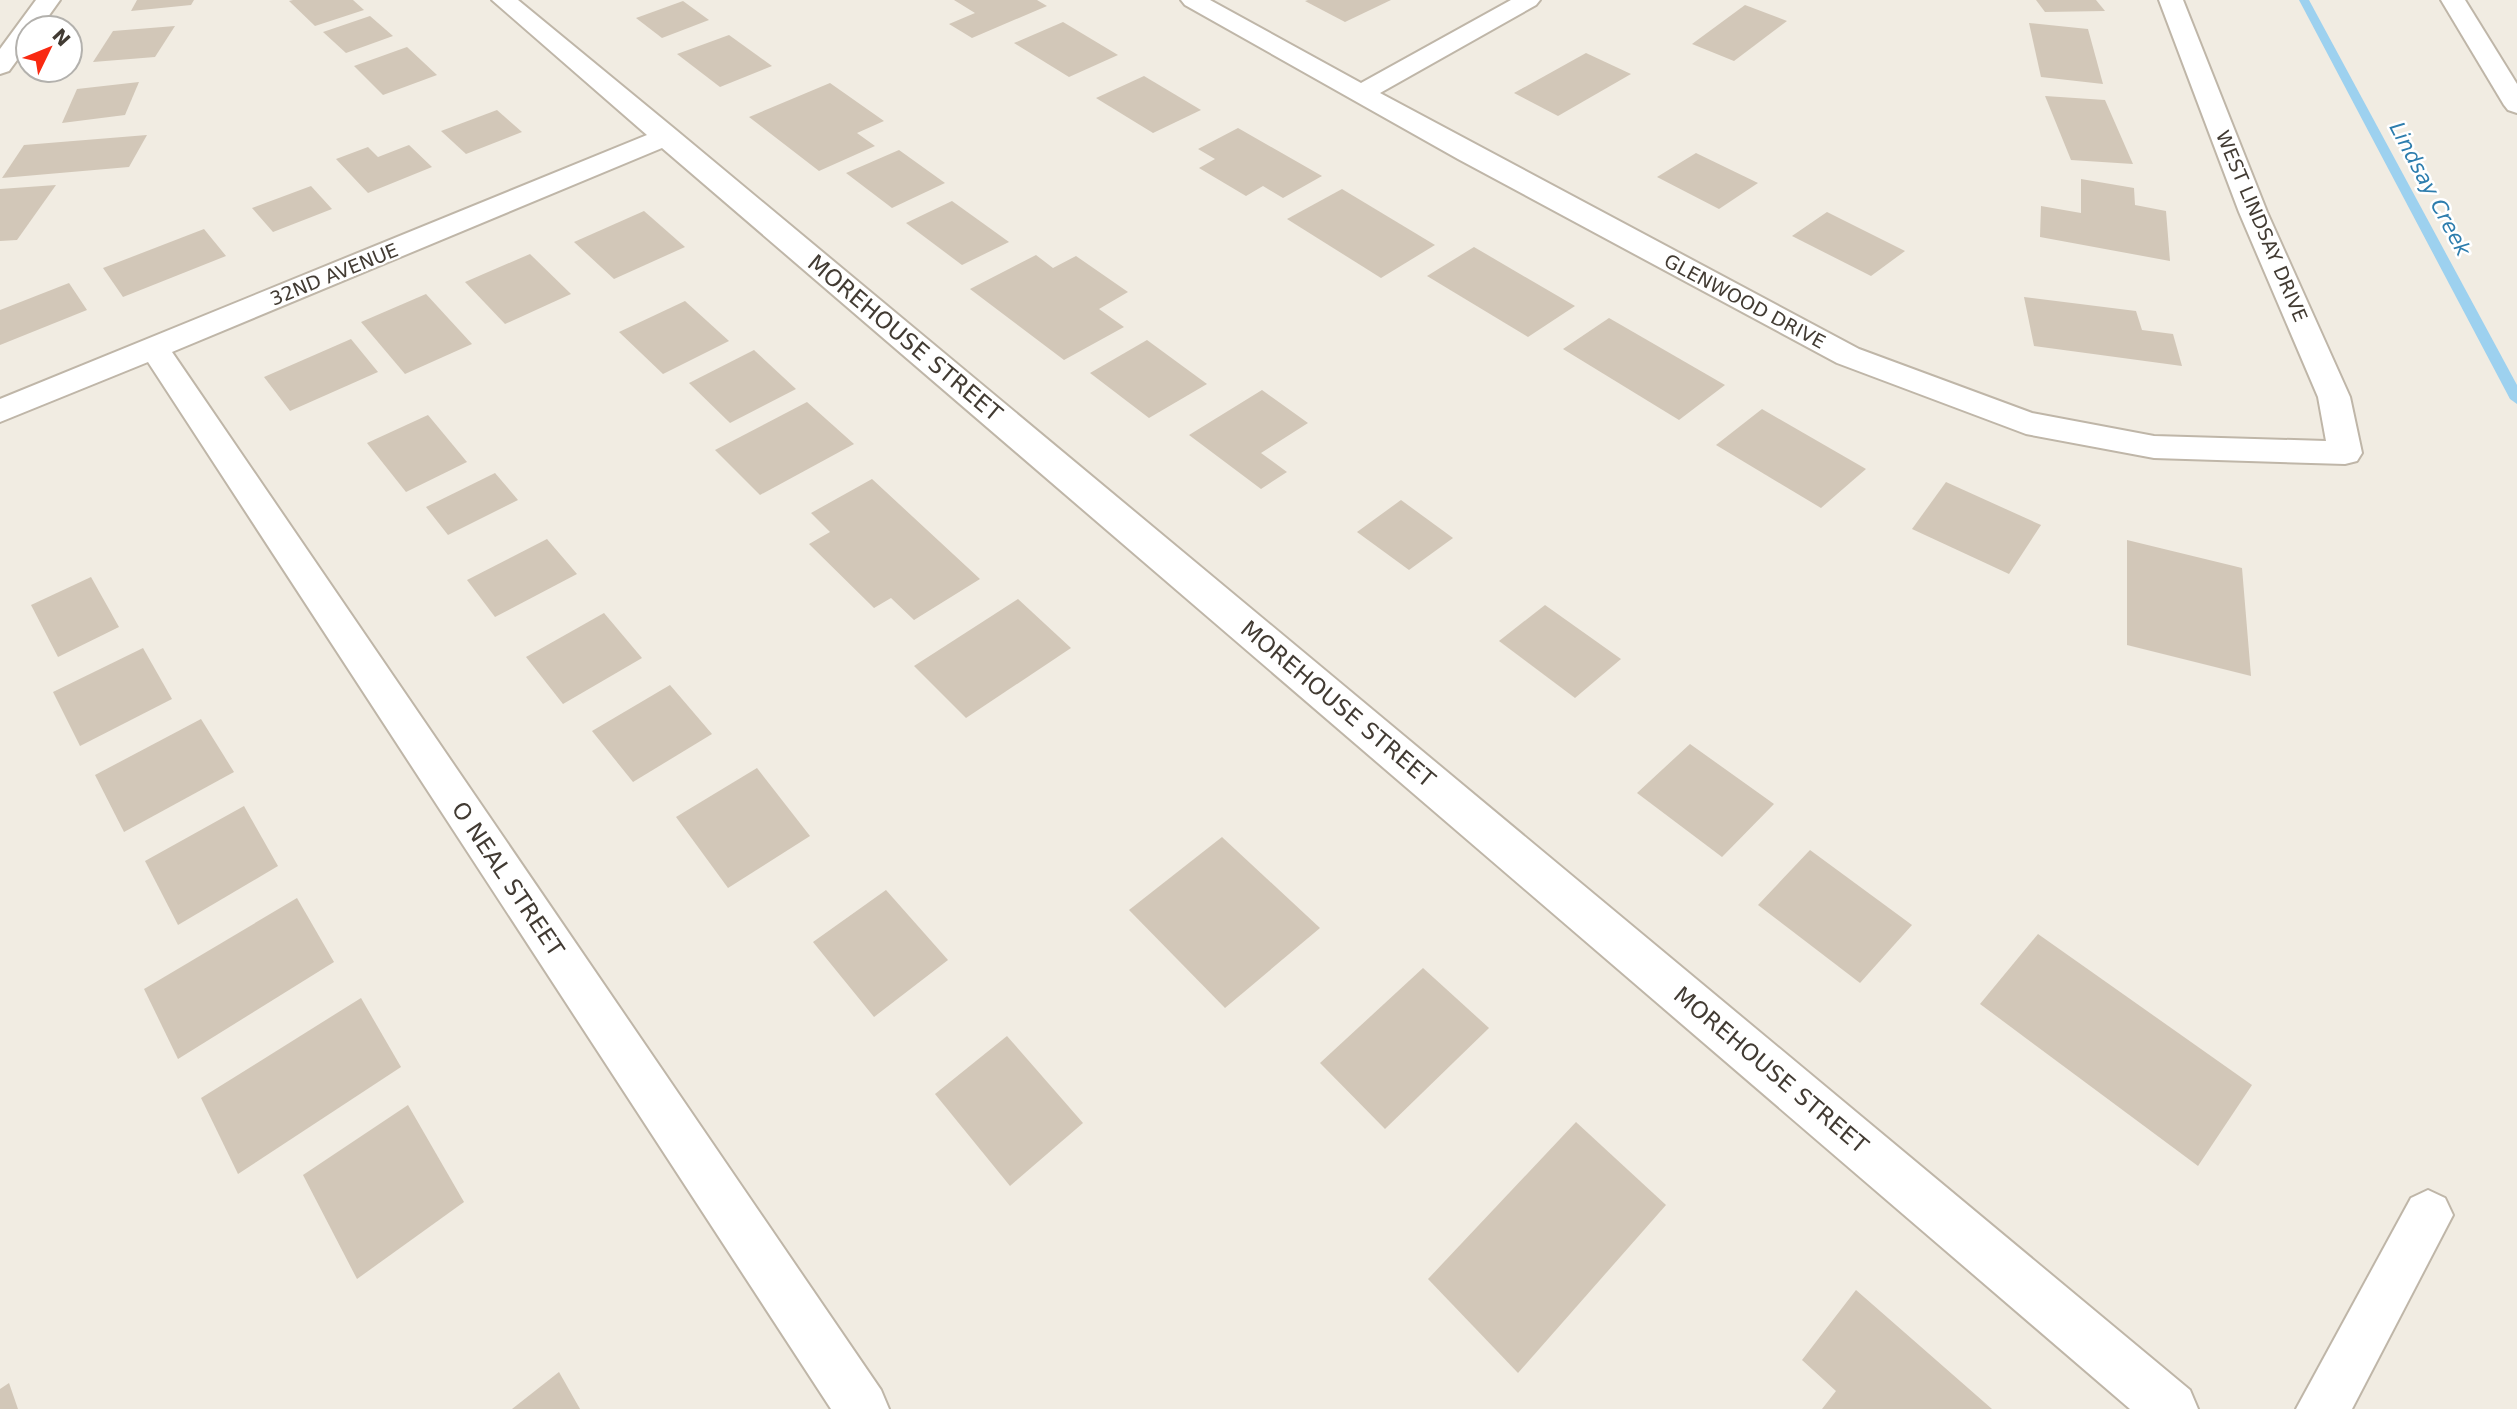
<svg xmlns="http://www.w3.org/2000/svg" width="2517" height="1409" font-family="'DejaVu Sans',sans-serif">
<rect width="100%" height="100%" fill="#f1ece2"/>
<g fill="none" stroke-linecap="round" stroke-linejoin="round">
<path fill="#9dd1ef" fill-rule="evenodd" d="M2299,0H2309L2517,385V404L2510,399Z"/>
</g>
<g fill="#d2c7b8">
<path d="M137,0H194L191,5L131,11Z"/>
<path d="M293,0H353L364,10L315,26L289,1Z"/>
<path d="M954,0H1037L1047,6L972,38L949,24L975,13Z"/>
<path d="M1308,0H1391L1345,22L1305,1Z"/>
<path d="M2036,0H2096L2105,11L2045,12Z"/>
<path d="M683,1L709,20L662,38L636,18Z"/>
<path d="M1745,5L1787,21L1734,61L1692,44Z"/>
<path d="M370,16L393,36L346,53L323,32Z"/>
<path d="M1063,22L1118,55L1069,77L1014,43Z"/>
<path d="M2029,23L2088,29L2103,84L2041,77Z"/>
<path d="M175,26L155,57L93,62L113,31Z"/>
<path d="M729,35L772,66L720,87L677,54Z"/>
<path d="M407,47L437,75L383,95L354,66Z"/>
<path d="M1586,53L1631,74L1558,116L1514,93Z"/>
<path d="M1144,76L1201,110L1153,133L1096,98Z"/>
<path d="M139,82L125,115L62,123L77,89Z"/>
<path d="M830,83L884,121L857,133L875,146L819,171L749,117Z"/>
<path d="M2045,96L2105,100L2133,164L2071,160Z"/>
<path d="M497,110L522,132L466,154L441,131Z"/>
<path d="M1238,128L1322,176L1283,198L1263,186L1246,196L1199,168L1215,159L1198,149Z"/>
<path d="M147,135L129,167L2,178L24,145Z"/>
<path d="M409,145L432,167L368,193L336,159L368,147L378,157Z"/>
<path d="M899,150L945,183L892,208L846,173Z"/>
<path d="M1696,153L1758,183L1719,209L1657,177Z"/>
<path d="M2081,179L2134,188L2135,205L2166,211L2170,261L2040,237L2041,206L2081,213Z"/>
<path d="M56,185L17,240L0,241V189Z"/>
<path d="M311,186L332,209L273,232L252,208Z"/>
<path d="M1342,189L1435,245L1381,278L1287,219Z"/>
<path d="M952,201L1009,242L962,265L906,223Z"/>
<path d="M644,211L685,247L614,279L574,242Z"/>
<path d="M1827,212L1905,251L1871,276L1792,236Z"/>
<path d="M204,229L226,256L123,297L103,268Z"/>
<path d="M1474,247L1575,306L1528,337L1427,276Z"/>
<path d="M530,254L571,294L505,324L465,282Z"/>
<path d="M1036,255L1053,268L1076,256L1128,292L1099,309L1124,327L1064,360L970,289Z"/>
<path d="M69,283L87,310L0,345V310Z"/>
<path d="M426,294L472,344L405,374L361,322Z"/>
<path d="M2024,297L2136,311L2142,330L2173,334L2182,366L2034,346Z"/>
<path d="M685,301L729,341L663,374L619,332Z"/>
<path d="M1609,318L1725,385L1679,420L1563,349Z"/>
<path d="M351,339L378,372L290,411L264,377Z"/>
<path d="M1147,340L1207,384L1149,418L1090,373Z"/>
<path d="M754,350L796,389L730,423L689,383Z"/>
<path d="M1262,390L1308,423L1261,453L1287,472L1261,489L1189,435Z"/>
<path d="M807,402L854,444L760,495L715,450Z"/>
<path d="M1762,409L1866,469L1821,508L1716,445Z"/>
<path d="M428,415L467,462L406,492L367,443Z"/>
<path d="M495,473L518,500L448,535L426,507Z"/>
<path d="M872,479L980,579L914,620L891,598L874,608L809,544L830,532L811,513Z"/>
<path d="M1946,482L2041,525L2009,574L1912,529Z"/>
<path d="M1401,500L1453,538L1409,570L1357,532Z"/>
<path d="M547,539L577,574L495,617L467,580Z"/>
<path d="M2127,540L2242,568L2251,676L2127,645Z"/>
<path d="M91,577L119,627L58,657L31,605Z"/>
<path d="M1018,599L1071,648L966,718L914,666Z"/>
<path d="M1545,605L1621,659L1575,698L1499,641Z"/>
<path d="M604,613L642,658L563,704L526,657Z"/>
<path d="M143,648L172,699L80,746L53,692Z"/>
<path d="M670,685L712,734L633,782L592,731Z"/>
<path d="M201,719L234,772L124,832L95,775Z"/>
<path d="M1690,744L1774,804L1722,857L1637,793Z"/>
<path d="M757,768L810,836L728,888L676,817Z"/>
<path d="M244,806L278,866L178,925L145,861Z"/>
<path d="M1222,837L1320,928L1225,1008L1129,910Z"/>
<path d="M1810,850L1912,925L1860,983L1758,905Z"/>
<path d="M886,890L948,960L874,1017L813,942Z"/>
<path d="M297,898L334,962L178,1059L144,989Z"/>
<path d="M2038,934L2252,1085L2198,1166L1980,1004Z"/>
<path d="M1423,968L1489,1028L1385,1129L1320,1063Z"/>
<path d="M361,998L401,1067L238,1174L201,1098Z"/>
<path d="M1007,1036L1083,1123L1010,1186L935,1094Z"/>
<path d="M408,1105L464,1202L357,1279L303,1175Z"/>
<path d="M1576,1122L1666,1205L1518,1373L1428,1279Z"/>
<path d="M1856,1290L1992,1409H1822L1836,1391L1802,1360Z"/>
<path d="M559,1372L580,1409H512Z"/>
<path d="M9,1383L18,1409H0V1389Z"/>
</g>
<g fill="none" stroke-linecap="round" stroke-linejoin="round">
<g stroke="#bfb6a8" stroke-width="4">
<g id="minor">
<path d="M36,0H60L40,28H28V45L9,71L0,74V49Z"/>
<path d="M492,0H518L676,130L2190,1390L2198,1409H2130L662,148L172,352L881,1390L889,1409H831L148,362L0,422V399L647,135Z"/>
<path d="M1181,0H1210L1361,83L1511,0H1540L1536,5L1380,93L1859,349L2032,413L2154,436L2326,441L2318,397L2239,212L2159,0H2183L2267,212L2350,397L2362,453L2357,461L2345,464L2154,458L2026,434L1837,363L1458,159L1185,5Z"/>
<path d="M2441,0H2465L2517,84V113L2508,110L2504,105Z"/>
<path d="M2428,1190L2445,1198L2453,1215L2352,1409H2296L2411,1198Z"/>
</g>
</g>
<use href="#minor" fill="#fff" fill-rule="evenodd"/>
</g>
<g text-anchor="middle" dominant-baseline="central" stroke-width="5" stroke-linejoin="round" paint-order="stroke">
<g font-size="19" fill="#423b33" stroke="#fff">
<text transform="translate(2262 226) rotate(67)">WEST LINDSAY DRIVE</text>
<text transform="translate(334 274) rotate(-22)">32ND AVENUE</text>
<text transform="translate(1745 301) rotate(28)">GLENWOOD DRIVE</text>
</g>
<g font-size="21" font-style="italic" fill="#2d7dad" stroke="#fff">
<text transform="translate(2430 189) rotate(62)">Lindsay Creek</text>
</g>
<g font-size="23" fill="#423b33" stroke="#fff">
<text transform="translate(905 338) rotate(40)">MOREHOUSE STREET</text>
<text transform="translate(1338 704) rotate(40)">MOREHOUSE STREET</text>
<text transform="translate(508 879) rotate(56)">O NEAL STREET</text>
<text transform="translate(1771 1070) rotate(40)">MOREHOUSE STREET</text>
</g>
</g>
<g transform="translate(49 49) rotate(47)"><circle r="33" fill="#ffffff" stroke="#b3b1ad" stroke-width="2"/>
<path d="M0-5L12 26L0 18L-12 26Z" fill="#f92911"/>
<text y="-10" font-size="19" font-weight="bold" text-anchor="middle" fill="#423b33">N</text>
</g>
</svg>
